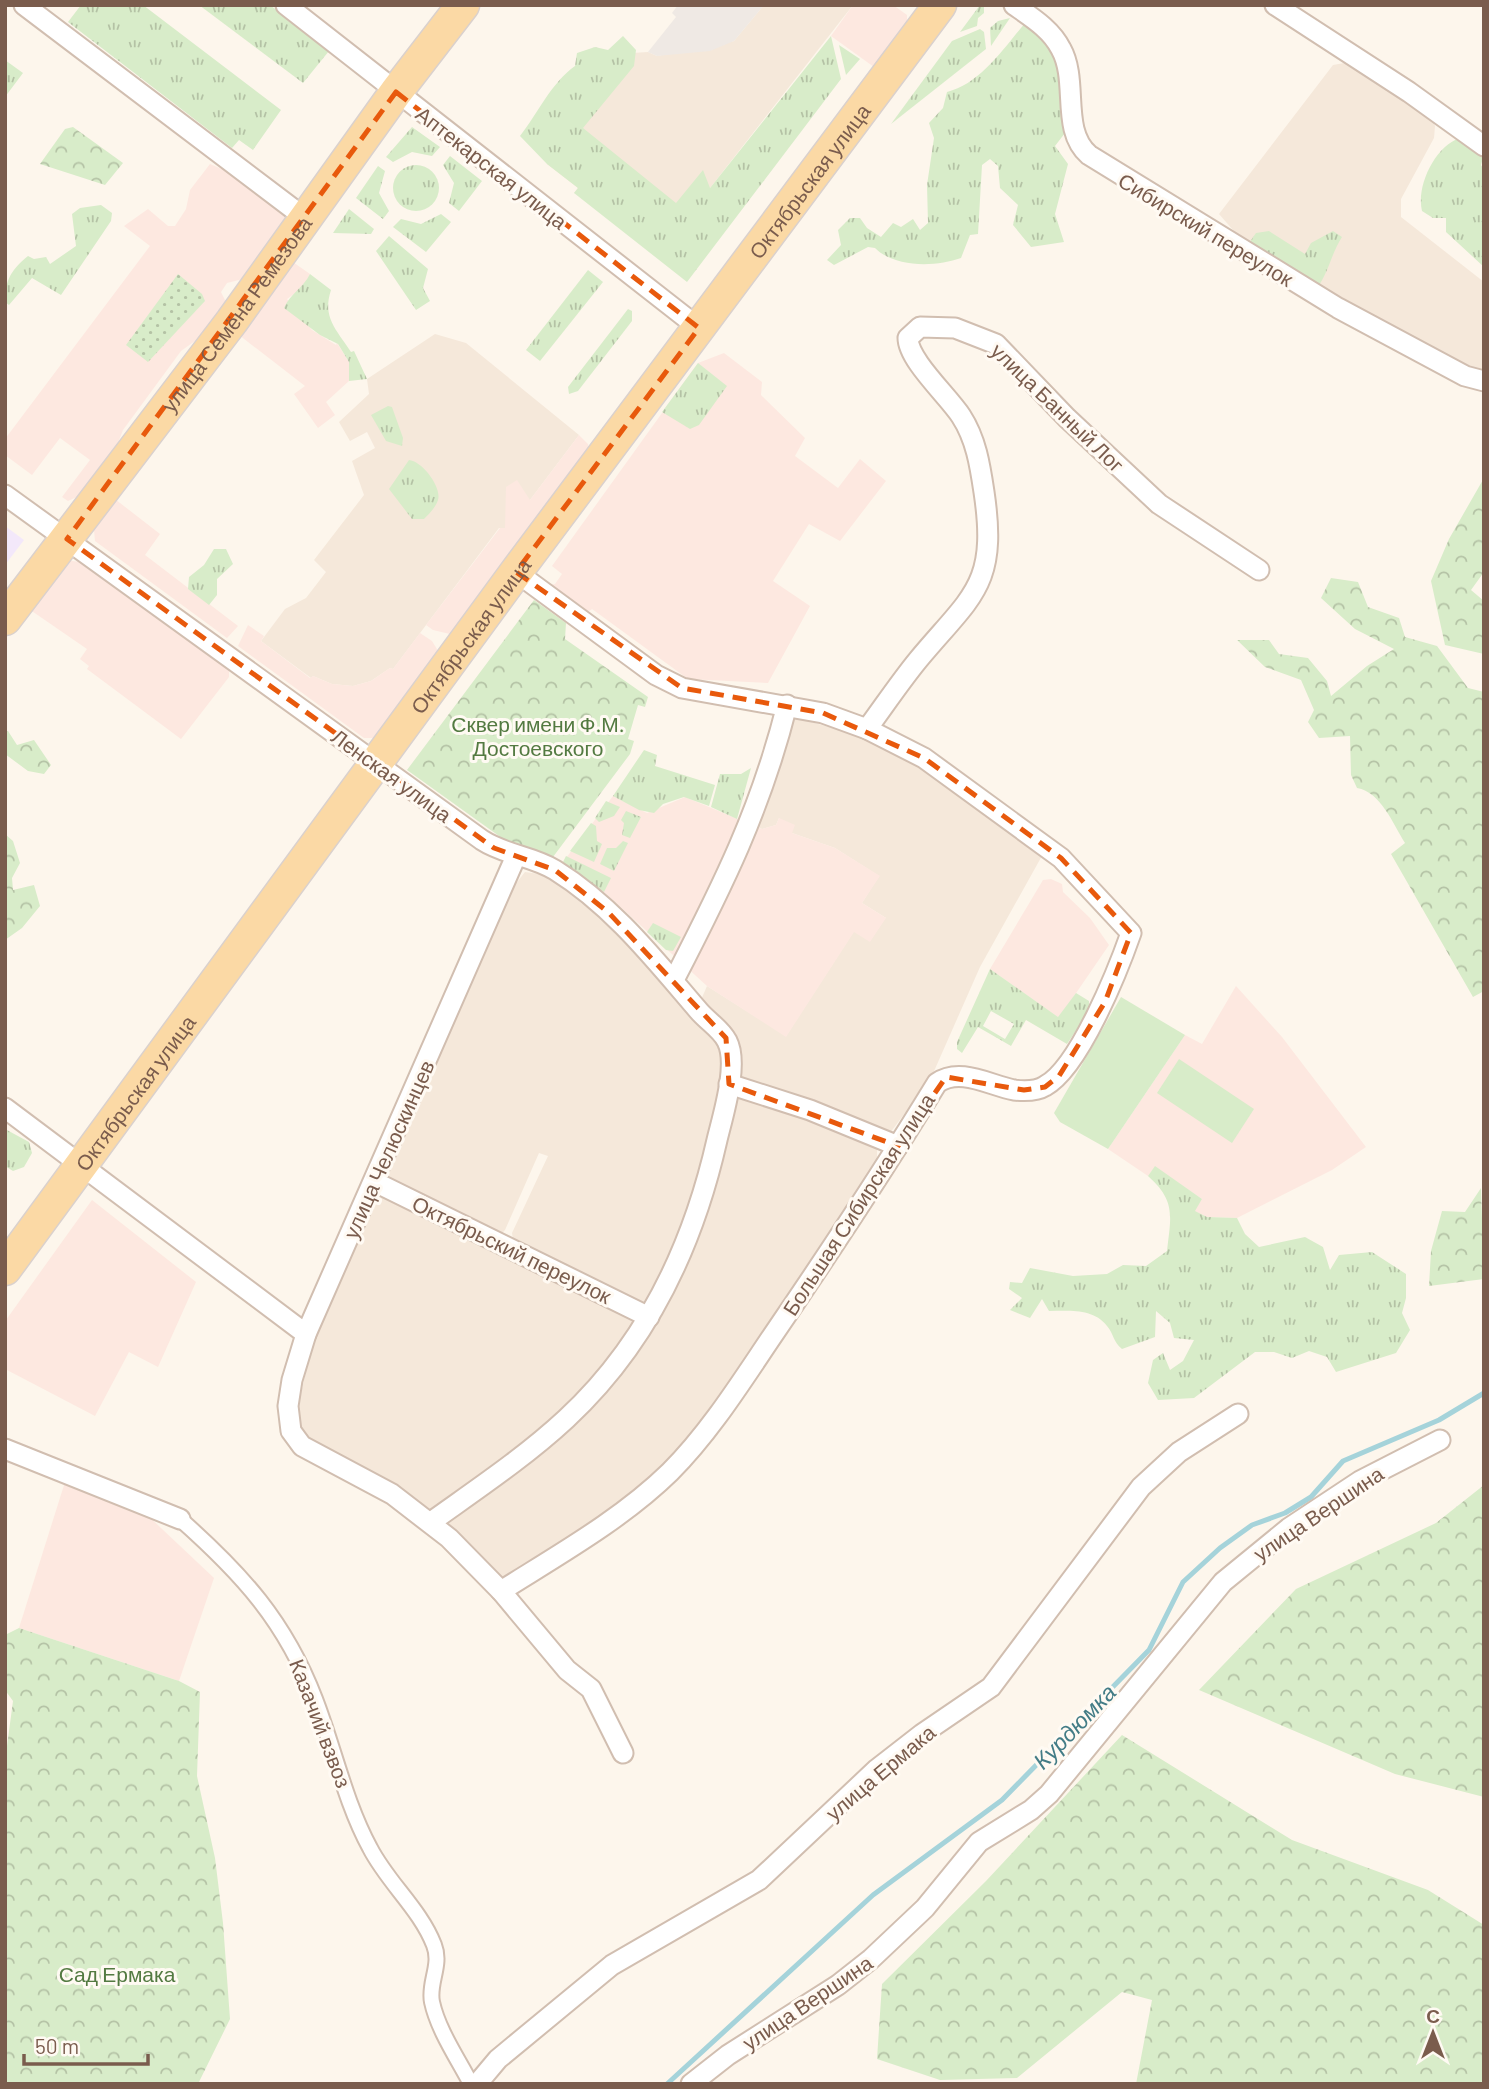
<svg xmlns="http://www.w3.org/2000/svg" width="1489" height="2089" font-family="Barlow,sans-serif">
<defs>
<pattern id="grass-tufts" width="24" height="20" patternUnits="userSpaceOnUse" patternTransform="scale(1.75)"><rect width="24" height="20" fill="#d8ecc9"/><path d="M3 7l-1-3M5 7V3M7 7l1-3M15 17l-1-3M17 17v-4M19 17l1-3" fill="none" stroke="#b4c2a5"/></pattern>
<pattern id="forest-crowns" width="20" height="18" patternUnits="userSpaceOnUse" patternTransform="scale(1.75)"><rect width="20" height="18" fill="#d8ecc9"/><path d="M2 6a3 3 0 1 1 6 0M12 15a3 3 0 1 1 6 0" fill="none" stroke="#b4c2a5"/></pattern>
<pattern id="garden-dots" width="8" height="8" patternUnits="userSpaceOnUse" patternTransform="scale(1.75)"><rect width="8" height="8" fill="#d8ecc9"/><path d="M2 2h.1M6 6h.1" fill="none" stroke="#b4c2a5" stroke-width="1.8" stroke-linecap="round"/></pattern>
</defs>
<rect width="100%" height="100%" fill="#fdf6ec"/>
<g fill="#f5e8da">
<path d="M764,5H853L710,188L711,209L574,193L578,188L547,164L632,53L648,52L657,56L734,41Z"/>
<path d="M1350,62L1429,112L1435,126L1434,138L1401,199V217L1484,282V371L1479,372L1431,350L1247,246L1219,214L1333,65Z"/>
<path d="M435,334L466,343L579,435L530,500L505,528H499L393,669L390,668L371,681L353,686L332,684L313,676L311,678L261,641L285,609L306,598L326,572L314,560L364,495L352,461L375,448L367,432L350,441L339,422L369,394L367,379Z"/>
<path d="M798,718L873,740L943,780L1043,854L980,967L931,1078L890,1133L737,1084L701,1000L707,986L786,1036L854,931L886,918L862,903L879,876L835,848L792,833L779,818L776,825L762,829L756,826L788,723Z"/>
<path d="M525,872L546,875L604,921L618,936L636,946L722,1043L726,1059L720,1108L686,1230L656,1297L643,1307L513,1240L512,1233L548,1156L539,1153L505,1230L500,1235L390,1184L386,1176L514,886Z"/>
<path d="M736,1092L873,1141L877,1148V1165L750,1353L681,1449L656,1477L512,1577L496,1576L444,1522L540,1448L643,1333Z"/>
<path d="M382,1195L633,1315L638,1328L547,1432L441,1509H430L391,1483L304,1438L298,1424L297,1409L314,1339L376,1197Z"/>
</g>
<g fill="#fde8e0">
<path d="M853,5H893L907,15V24L874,67L831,36Z"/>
<path d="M210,164L238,176L270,199L288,219L243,279L227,283L221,292L227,304L206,333L181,351L123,430L116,448L81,495L68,501L62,497L90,460L60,438L32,475L5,455V439L150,246L124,226L148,209L168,226H175L186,209L190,190Z"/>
<path d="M290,260L310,274L304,287L287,299L312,330L336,345L337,343L349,362V381L326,402L335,415L318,428L294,394L305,386L239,335Z"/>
<path d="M724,353L762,382L761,395L805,438L795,456L838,488L860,459L886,481L840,541L809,524L773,581L810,606L768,683L688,679L592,609L588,612L550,585L555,584L562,574L552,566L698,363Z"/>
<path d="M579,435L588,444L589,450L454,635L433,630L426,625L500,528H505L506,487L517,480L530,500Z"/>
<path d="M111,496L160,534L145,555L238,626L227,638L95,541L93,520Z"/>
<path d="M63,560L81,562L229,668V677L181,739L87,669L89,666L80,659L87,649L26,607Z"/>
<path d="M248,625L264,636L261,641L310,678L313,676L332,684L353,686L371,681L390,668L393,669L420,633L432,641L440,654L375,738H364L238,646Z"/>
<path d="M613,796L647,813L685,797L762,829L776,825L779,818L795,825L792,833L835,848L880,876L862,903L886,918L870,942L854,932L786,1037L707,986L604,892L563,862Z"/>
<path d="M1051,879L1062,884L1063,892L1090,918L1109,945L1059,1018L990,969L1043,880Z"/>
<path d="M1236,986L1282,1037L1366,1147L1332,1170L1237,1218L1207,1217L1194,1211L1202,1199L1155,1167L1148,1176L1108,1149L1185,1035L1202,1044Z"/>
<path d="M92,1200L196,1282L158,1367L129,1352L95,1416L5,1369L6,1320Z"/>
<path d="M65,1482L144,1512L214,1578L179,1681L19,1628Z"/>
</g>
<path fill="#efe9e4" d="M678,5H764L734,41L710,51L657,56L648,52L676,17L672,13Z"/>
<path fill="#f3e8fa" d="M5,526L24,540L5,565Z"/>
<g fill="url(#grass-tufts)" fill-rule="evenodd">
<path d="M81,5H143L281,110L253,150L239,140L232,148L68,22Z"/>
<path d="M199,5H270L329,51L303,83Z"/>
<path d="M980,5H984V13L978,18L977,26L960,32Z"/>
<path d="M1010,18L991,46L990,28L998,21Z"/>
<path d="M1025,23L1056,47L1062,81L1065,133L1055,146L1068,164L1055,214L1064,242L1031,247L1013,225L1018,205L1000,188L998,166L990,159L982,165L978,234L970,235L961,258C936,267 895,268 875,248L868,247L834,265L827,260L841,245L838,230L850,218H860L867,228L881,237L893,223L901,227L913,219L920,230L928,223L927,185L934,138L929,123L943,108L947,92C980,84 1004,48 1025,23Z"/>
<path d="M980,29L984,32L986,49L891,124L952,41Z"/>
<path d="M623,36L636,50L634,66L583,128L676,203L703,170L710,188L831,36L841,79L687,282L574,193L578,188L547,164L520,136C538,113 551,83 575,66L577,53L595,47L608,50Z"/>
<path d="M839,45L860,59L846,75Z"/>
<path d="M5,60L23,73L5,97Z"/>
<path d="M412,127L440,147L432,156L412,152L393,162L386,157Z"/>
<path d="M1460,138L1484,154L1481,165L1484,170V267L1446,232V218H1433L1422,211C1416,186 1435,146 1460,138Z"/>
<path d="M450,156L482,181L459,211L449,203L454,183L443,165Z"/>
<circle cx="416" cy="188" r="23"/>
<path d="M378,166L385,171L379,193L389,211L383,219L356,198Z"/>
<path d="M101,205L112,213L111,221L61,295L32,278L9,305L5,302C5,280 11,270 28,256L34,259L46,257L50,264L76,246L72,214L80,208Z"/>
<path d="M349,209L374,229L371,234L333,233Z"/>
<path d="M441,214L451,222L426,252L393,227L401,219L421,224Z"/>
<path d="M1269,231L1305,254L1311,243L1333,231L1342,237C1331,254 1329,272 1317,288L1247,246L1256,233Z"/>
<path d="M389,236L428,269L423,288L430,301L416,310L376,251Z"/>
<path d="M588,270L603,282L540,361L526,350Z"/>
<path d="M310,274L331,290C322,317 336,329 351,352L354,351L367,379L349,381V362L338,344L320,335L284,308C290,294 303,288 310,274Z"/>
<path d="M628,309L632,311V321L578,391L569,394L568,387Z"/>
<path d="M698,363L727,386L699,425L690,429L662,412Z"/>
<path d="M388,406L392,407L403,438L402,446L386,441L371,415Z"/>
<path d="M409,460C422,461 442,487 438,500C436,507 429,514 424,519H412L389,489Z"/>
<path d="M214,549H226L233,564L217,579V595L209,605L188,589L189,577L204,565Z"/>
<path d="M644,750L657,755L655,766L715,785L709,806L684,797L663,804L654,813L639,810L613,796Z"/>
<path d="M751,768L737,819L711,807L720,774H741Z"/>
<path d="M606,801L620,807L614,816L599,822L595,818Z"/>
<path d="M626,811L641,817L630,838L622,835L624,823L621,820Z"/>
<path d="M591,823L596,826L597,841L602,844L594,862L570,851Z"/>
<path d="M623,841L628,843L614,871L600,864L607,848H616Z"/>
<path d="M566,856L611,878L604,892L563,862Z"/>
<path d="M653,923L681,937L673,951L666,950L647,932Z"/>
<path d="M990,969L1058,1017L1076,993L1089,1001V1011L1067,1044L1026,1020L1011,1046L978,1027L962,1053L957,1049V1042ZM991,1011L1014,1024L1005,1039L983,1026Z"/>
<path d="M5,1129L29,1142L32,1153L24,1167L13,1171L5,1166Z"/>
<path d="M1155,1166L1202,1199L1195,1211L1207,1217L1237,1218L1245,1234L1259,1247L1305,1237L1323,1247L1330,1270L1339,1255L1372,1252L1406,1274V1298L1402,1313L1410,1330L1396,1353L1336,1372L1327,1357L1309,1351L1292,1358L1274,1352H1255L1194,1398L1158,1400L1148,1383L1153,1360L1163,1353L1170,1370L1183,1361L1194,1340L1174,1338L1170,1323L1156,1311L1155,1337L1122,1349C1113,1342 1114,1334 1107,1326C1093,1308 1069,1311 1049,1311L1042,1299L1030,1318L1010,1310L1022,1298L1009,1289L1010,1282L1022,1283L1030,1268L1073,1276L1107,1274L1123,1265L1146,1266L1167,1251C1171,1216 1176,1201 1148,1176Z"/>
</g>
<g fill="url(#forest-crowns)">
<path d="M73,127L123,163L105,185L40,164L65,129Z"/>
<path d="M1484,478V572L1471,590L1484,601V654L1445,645L1431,581L1449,539Z"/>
<path d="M1331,578L1358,582L1368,607L1399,618L1405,637L1437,646L1468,688L1484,692V991L1473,997L1391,854L1405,843C1393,824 1381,792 1357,788L1351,775L1350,736L1319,738L1308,722L1314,710L1301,680L1265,667L1237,640H1269L1279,654L1308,658L1327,681L1331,696L1367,666L1394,649L1355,629L1321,598Z"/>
<path d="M534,600L566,623L565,639L648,697L645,707L638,705L628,739L634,741L630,754L553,857L506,841L407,770Z"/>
<path d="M8,731L17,745L34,740L51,765L44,774L28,771L5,754V732Z"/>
<path d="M5,834L13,841L20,863L12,878L13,890L34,885L40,906L22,928L5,940Z"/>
<path d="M1481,1188L1484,1279L1429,1286L1431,1251L1442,1211L1465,1212Z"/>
<path d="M1484,1485V1797L1395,1774L1199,1690L1296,1589L1436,1523Z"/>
<path d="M19,1628L179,1681L200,1692L197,1776L215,1858L223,1923L230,2019L198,2084H5V1761L13,1701L5,1690V1635Z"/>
<path d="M1122,1735L1292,1840L1428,1890L1484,1925V2084H1136L1152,2000L1122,1992L1017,2078L940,2080L877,2059L882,1984L986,1881Z"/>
</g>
<path fill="url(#garden-dots)" d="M178,274L202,294L205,301L148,362L126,345Z"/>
<g fill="#d8ecc9">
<path d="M1121,997L1185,1035L1108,1149L1060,1122L1054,1113Z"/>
<path d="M1179,1059L1254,1109L1232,1143L1157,1093Z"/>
</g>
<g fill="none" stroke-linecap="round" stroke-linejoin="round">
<path stroke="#a5d3da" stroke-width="5" d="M667,2084L873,1895L1002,1800L1149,1650L1183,1582L1220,1548L1252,1525L1285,1513L1311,1497L1343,1461L1439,1420L1484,1393"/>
<g stroke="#d1beb0" stroke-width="18">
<path id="pedestrian" d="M180,1519C242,1574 285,1621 315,1699C334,1748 345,1802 370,1848C388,1883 420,1909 434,1945C442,1965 428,1983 432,2002C438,2030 458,2059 471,2084"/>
</g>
<g stroke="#d1beb0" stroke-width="23">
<g id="minor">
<path d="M24,5L305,218"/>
<path d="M286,5L699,328"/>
<path d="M1014,5C1031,17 1051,29 1061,49C1079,81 1060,130 1089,155L1338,308L1465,376L1484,381"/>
<path d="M1275,5L1409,92L1484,146"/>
<path d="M5,495L482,840C505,855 532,856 555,870C613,906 655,960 698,1010C707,1021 721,1029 727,1041C739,1064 723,1115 717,1140C693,1246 647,1344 566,1419C525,1457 477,1489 431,1522"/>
<path d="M867,729C884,706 900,682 918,660C972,595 998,586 984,492C980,465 976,439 961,416C948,396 908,360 908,338L920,327L955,328L996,344L1067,418L1159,504L1259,570"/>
<path d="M516,856L306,1334L292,1380L288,1406L291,1431L302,1446L392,1494L449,1538L501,1591L567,1670L591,1689L623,1753"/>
<path d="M674,980C723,885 761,809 787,705"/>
<path d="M729,1084L810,1110L898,1146"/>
<path d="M5,1108L306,1334"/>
<path d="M375,1182L649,1317"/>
<path d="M5,1449L180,1519"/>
<path d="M501,1591C558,1555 622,1519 670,1472C711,1431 743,1379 775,1332C831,1250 885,1168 937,1083C960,1067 989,1085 1014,1090C1023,1091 1037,1091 1045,1086C1079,1068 1118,970 1131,933L1061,858L924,758L867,729L823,713L682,688L656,675L516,572"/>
<path d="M477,2084L498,2059L612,1965L759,1880L877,1769L922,1734L991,1687L1141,1487L1179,1452L1238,1414"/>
<path d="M691,2084L728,2055L838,1985L871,1959L925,1908L979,1842L1031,1810L1049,1794L1223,1582L1289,1528L1360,1481L1440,1440"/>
</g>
</g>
<g stroke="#dad1cd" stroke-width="35">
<g id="primary">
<path id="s1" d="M5,619L232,321L396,92L463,5"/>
<path id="s2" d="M5,1269L516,572L940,5"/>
</g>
</g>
<use href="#pedestrian" stroke="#fff" stroke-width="14"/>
<use href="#minor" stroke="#fff" stroke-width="19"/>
<use href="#primary" stroke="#fbd9a5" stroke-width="32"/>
</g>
<path fill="none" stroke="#e8590c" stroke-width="5" stroke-dasharray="14 9" stroke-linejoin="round" d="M396,92L699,328L516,572L682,688L823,713L924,758L1061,858L1131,933L1105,1002L1059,1076L1045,1087L1024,1090L946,1077L898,1146L729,1084L726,1038L608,912L555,870L494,848L67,539Z"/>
<g text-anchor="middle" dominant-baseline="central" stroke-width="6" stroke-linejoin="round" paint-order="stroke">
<g font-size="21" fill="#7a5c4d" stroke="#fffaf3">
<text transform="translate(492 167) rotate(38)">Аптекарская улица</text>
<text stroke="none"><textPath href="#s2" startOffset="1353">Октябрьская улица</textPath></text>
<text transform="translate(1206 229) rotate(31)">Сибирский переулок</text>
<text stroke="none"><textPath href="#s1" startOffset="383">улица Семёна Ремезова</textPath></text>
<text transform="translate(1058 407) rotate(44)">улица Банный Лог</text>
<text stroke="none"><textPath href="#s2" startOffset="786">Октябрьская улица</textPath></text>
<text transform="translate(392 775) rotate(36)">Ленская улица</text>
<text stroke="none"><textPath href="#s2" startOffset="219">Октябрьская улица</textPath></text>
<text transform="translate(388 1149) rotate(-66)">улица Челюскинцев</text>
<text transform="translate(858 1204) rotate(-57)">Большая Сибирская улица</text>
<text transform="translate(512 1249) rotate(26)">Октябрьский переулок</text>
<text transform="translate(1318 1513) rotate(-34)">улица Вершина</text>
<text transform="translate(321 1723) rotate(69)">Казачий взвоз</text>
<text transform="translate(880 1772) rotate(-40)">улица Ермака</text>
<text transform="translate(807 2002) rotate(-34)">улица Вершина</text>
</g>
<g font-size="21" fill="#537a41" stroke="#fffaf3">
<text x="538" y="723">Сквер имени Ф.М.<tspan x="538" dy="24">Достоевского</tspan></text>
<text x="117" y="1973">Сад Ермака</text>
</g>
<g font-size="23" font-style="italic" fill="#437c86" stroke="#fffaf3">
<text transform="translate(1074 1726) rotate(-46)">Курдюмка</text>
</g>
</g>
<rect width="1489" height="2089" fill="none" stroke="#7a5c4d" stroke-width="14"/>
<g transform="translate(1433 2033)" stroke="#fffaf3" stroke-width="5" paint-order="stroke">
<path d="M0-5L12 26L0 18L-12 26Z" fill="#7a5c4d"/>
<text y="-10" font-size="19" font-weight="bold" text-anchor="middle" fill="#7a5c4d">С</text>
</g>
<path d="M24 2054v10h124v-10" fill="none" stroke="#7a5c4d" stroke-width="3.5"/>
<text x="35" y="2054" font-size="21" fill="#7a5c4d" stroke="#fffaf3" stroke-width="5" paint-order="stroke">50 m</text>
</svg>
